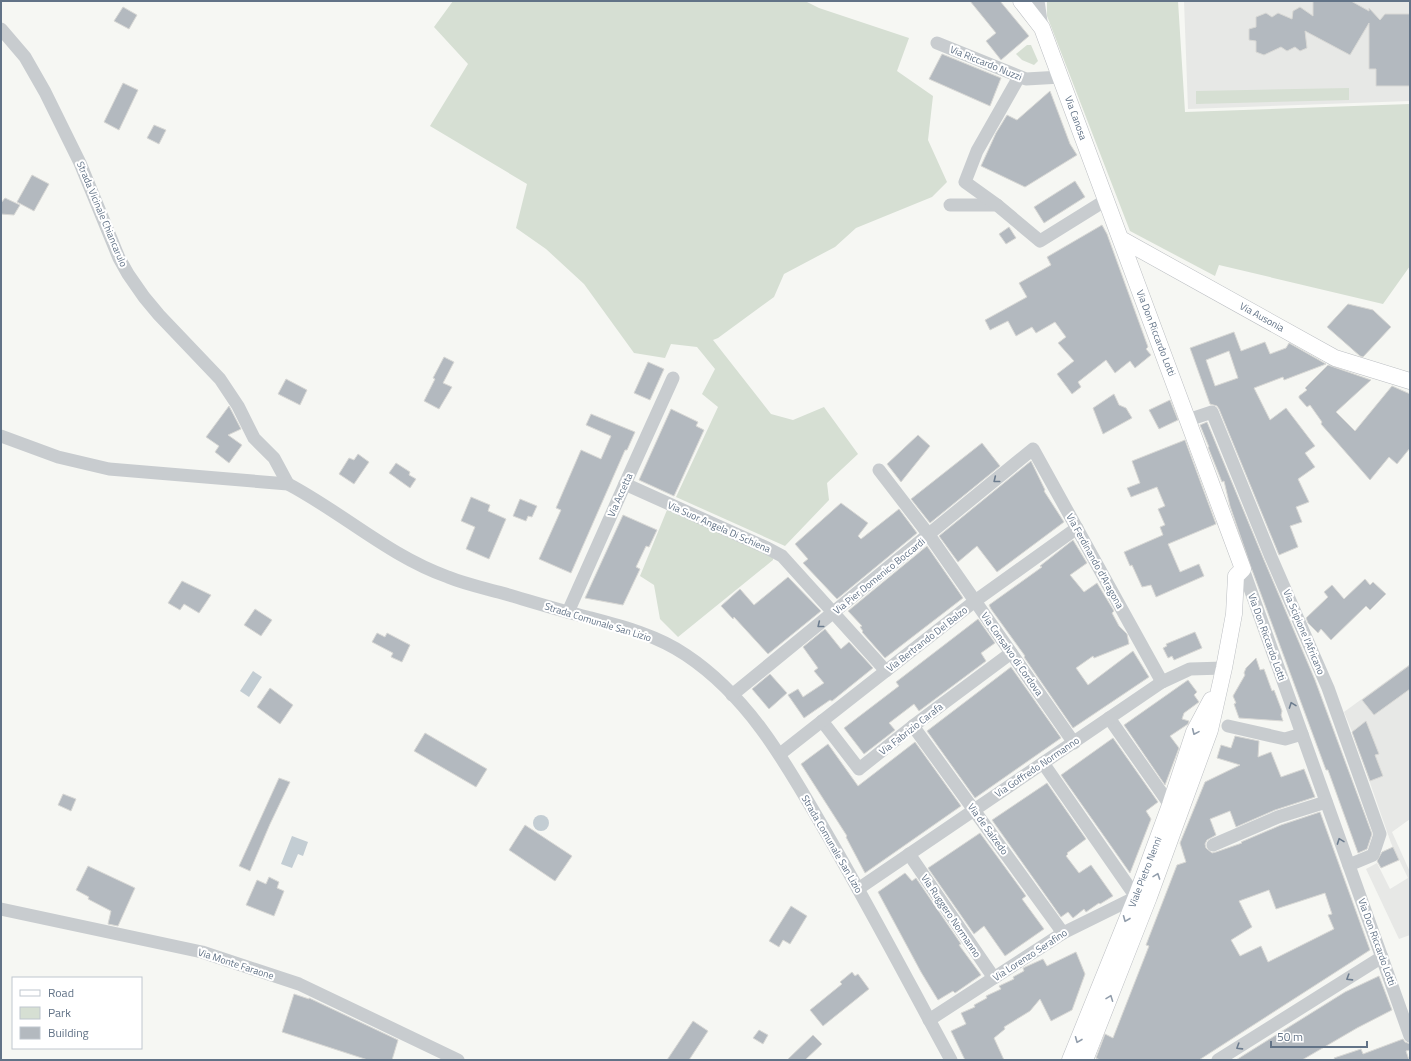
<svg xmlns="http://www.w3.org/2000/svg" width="1411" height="1061" font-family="'Titillium Web',sans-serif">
<rect width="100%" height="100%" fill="#f6f7f3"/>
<g fill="#e7e8e6">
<path d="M1184,1H1410V101L1188,109Z"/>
<path d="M1410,664V819L1392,832L1410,872V935L1399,939L1366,869L1377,863L1390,889L1408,878L1391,843L1353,734L1344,712Z"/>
</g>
<g fill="#d6dfd3">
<path d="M453,1H805L819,8L909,38L897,71L933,96L928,140L947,182L932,197L856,228L835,247L784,274L774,297L718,338L713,340L771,414L793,420L824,407L858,454L827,483L829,500L785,546L676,497L718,407L702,394L715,369L697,347L671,344L665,358L634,353L584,284L546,249L516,228L527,184L430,126L468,64L434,27Z"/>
<path d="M1047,1H1178L1185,112L1410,104V266L1383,304L1219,265L1215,276L1130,231L1047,16Z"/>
<path d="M1027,45H1031L1038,61L1034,65L1022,60L1016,54Z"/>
<path d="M1349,88V100L1196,104V91Z"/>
<path d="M667,510L773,556V560L678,637L660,619L654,585L640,576Z"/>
</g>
<g fill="#c3cdd3">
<path d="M253,671L262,677L249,697L240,691Z"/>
<circle cx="541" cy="823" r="8"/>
<path d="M292,836L308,842L303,856L298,854L292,868L281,864Z"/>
</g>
<g fill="#b3b9bf" stroke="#d8d8d5" fill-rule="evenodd">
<path d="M970,1H1000L1029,36L1001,60L986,41L996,33Z"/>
<path d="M1313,1H1351L1369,11V8L1380,20L1385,14H1410V86H1376V69H1369V23L1350,55L1305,31L1307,48L1300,51L1295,47L1287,51L1281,47L1264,55L1256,52V41L1249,40V29L1256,27V17L1266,13L1272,17L1278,13L1292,19L1293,11L1300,7L1313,16Z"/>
<path d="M123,7L137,15L129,29L114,21Z"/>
<path d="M942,54L1001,78L990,106L929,79Z"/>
<path d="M123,83L138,90L119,130L104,122Z"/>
<path d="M1050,91L1070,144L1077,155L1025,187L981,166L996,133L1007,115L1017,120Z"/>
<path d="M154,125L166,130L159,144L147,138Z"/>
<path d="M32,175L49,184L34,211L17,202Z"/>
<path d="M1075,181L1085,197L1044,223L1034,207Z"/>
<path d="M5,198L20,205L14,215L1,214V203Z"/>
<path d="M1102,225L1107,234L1148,347L1146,349L1151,355L1135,368L1130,361L1115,373L1106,360L1078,382L1081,387L1072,394L1057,374L1074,361L1058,343L1066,337L1055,322L1036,333L1032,327L1016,336L1008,321L990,330L985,320L1027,297L1019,283L1051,265L1047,257Z"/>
<path d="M1009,227L1016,238L1006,244L999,234Z"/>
<path d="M1348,304L1373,310L1391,327L1363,357L1360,356L1327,327Z"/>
<path d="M1234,332L1241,351L1265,342L1270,354L1286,348L1289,343L1326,364L1284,380L1283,377L1254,388L1270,420L1286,408L1315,446L1305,453L1315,467L1298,479L1309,502L1296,507L1302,522L1290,526L1298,547L1279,555L1219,409L1217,406L1210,404L1190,348ZM1229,351L1238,378L1215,386L1206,360Z"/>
<path d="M444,357L454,362L443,383L452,387L439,409L424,401L435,379L433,378Z"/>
<path d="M648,362L664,369L650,400L634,393Z"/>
<path d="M1328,365L1371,380L1336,412L1355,431L1392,386L1410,394V448L1397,464L1389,457L1370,480L1321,424L1322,422L1310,405L1307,407L1299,398V396L1307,390L1305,388Z"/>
<path d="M286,379L307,390L300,405L278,394Z"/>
<path d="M1114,394L1119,405L1126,408L1132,418L1103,434L1093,408Z"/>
<path d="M1170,400L1178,420L1159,429L1149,410Z"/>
<path d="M229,406L241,429L228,435L242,445L229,463L215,452L219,446L206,437Z"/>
<path d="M671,409L698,422L696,426L704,430L674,496L639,480Z"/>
<path d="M591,414L635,432L627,450H625L571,573L539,559L561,510L556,508L581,450L601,459L611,436L586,425Z"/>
<path d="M1207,422L1264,560L1315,680L1372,834L1367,849L1358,853L1328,770H1326L1252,570L1230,506L1224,481L1222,482L1208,447H1209L1200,425Z"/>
<path d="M918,435L930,446L901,482L887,464Z"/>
<path d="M1185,440L1216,524L1168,544L1180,572L1199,564L1204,576L1156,597L1151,585L1142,587L1132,565L1130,566L1124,552L1163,535L1160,527L1165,525L1158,509L1165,506L1157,487L1131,497L1127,488L1140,483L1132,461Z"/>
<path d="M982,443L1000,466L930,523L911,499Z"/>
<path d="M358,454L369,462L354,484L339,474L349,458L354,460Z"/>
<path d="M1031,461L1045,490L1044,491L1064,522L997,572L977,546L958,562L939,536Z"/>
<path d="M396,463L410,472L409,475L416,479L410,488L389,473Z"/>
<path d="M471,497L490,505L488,511L506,519L489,559L466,549L475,527L461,521Z"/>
<path d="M520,499L537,506L532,517L528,516L526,521L513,516Z"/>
<path d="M841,503L868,523L858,536L861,539L899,509L917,533L837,599L803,563L808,559L795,544Z"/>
<path d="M623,515L657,530L649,547L646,546L636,567L640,569L623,605L585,598Z"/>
<path d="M1073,540L1087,563L1070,575L1084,592L1097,583L1114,611L1112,613L1119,626L1127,634L1129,644L1094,658L1093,656L1076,668L1088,685L1133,651L1149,677L1073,728L1024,657L1025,656L991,609L989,605L1042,567L1040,566Z"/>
<path d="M927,546L963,598L885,658L862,632L863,631L860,627L862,626L848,611Z"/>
<path d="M788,577L821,611L768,654L734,617L733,619L721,606L740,589L754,605Z"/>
<path d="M1365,579L1370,585L1373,582L1386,594L1370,610L1366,606L1331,640L1321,629L1318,633L1308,623L1306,618L1328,597L1324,592L1332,585L1344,599Z"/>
<path d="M182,581L211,595L199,613L184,604L180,610L168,603Z"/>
<path d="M255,609L272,620L261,636L244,625Z"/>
<path d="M978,619L995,643L981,653L986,661L919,711L914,704L889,723L895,730L864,754L844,728L899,686L896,682Z"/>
<path d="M825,629L841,649L849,642L873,668L832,701L830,700L804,718L788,695L798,689L803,697L824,683L814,671L818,668L803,647Z"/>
<path d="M1195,632L1202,648L1174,660L1172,656L1168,658L1163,648L1167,646L1166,644Z"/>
<path d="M377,633L385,637L387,633L410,645L402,662L391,657L393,653L372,642Z"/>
<path d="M1256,658L1260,670L1264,669L1272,691L1274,690L1282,711L1281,715L1283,721L1239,718L1234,704L1236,703L1233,696L1245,675L1244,673L1246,668Z"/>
<path d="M1410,665V689L1374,715L1362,700Z"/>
<path d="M1011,667L1061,738L975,798L927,731Z"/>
<path d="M770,674L787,693L769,709L752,689Z"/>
<path d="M1188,680L1197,692L1194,695L1199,702L1184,713L1182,719L1189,721L1188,724L1170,736L1179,748L1165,785L1124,725Z"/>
<path d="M270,688L293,705L280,724L257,707Z"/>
<path d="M1366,721L1379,754L1375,755L1383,776L1370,781L1352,732Z"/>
<path d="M425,733L487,769L476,787L414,751Z"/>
<path d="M1235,736L1259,741L1258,757L1271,752L1281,777L1304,769L1315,797L1275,810L1236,827L1230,811L1210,819L1216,835L1207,840L1205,844L1206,848L1212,853L1216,852L1242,843L1241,842L1281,825L1320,812L1370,950L1199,1060H1100L1096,1058L1105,1034L1113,1038L1149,946L1146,945L1177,865L1186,862L1180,843L1205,782L1240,765L1217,758L1221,745L1231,748ZM1269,890L1276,909L1325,893L1332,914L1328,915L1334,929L1268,962L1261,946L1240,956L1231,940L1252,927L1239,901Z"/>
<path d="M1113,738L1158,802L1146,811L1151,819L1130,873L1061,775Z"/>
<path d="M915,742L961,806L865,873L846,837L847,836L801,764L828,744L858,786Z"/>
<path d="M279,778L290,782L270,824L250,871L239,866Z"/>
<path d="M1047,783L1086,839L1067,853L1068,854L1066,856L1079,873L1091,865L1113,896L1100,904L1099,903L1086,912L1084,909L1073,918L1068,912L1061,917L992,820Z"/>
<path d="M63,794L76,799L71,811L58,805Z"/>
<path d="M525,825L572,856L555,881L509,850Z"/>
<path d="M980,833L1026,896L1022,899L1044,929L1005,956L984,926L974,934L928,868Z"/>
<path d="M1393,847L1399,860L1381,868L1377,861L1382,852Z"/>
<path d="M88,866L135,888L118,926L108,924L111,911L88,899L89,897L76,890Z"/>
<path d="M905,873L912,881L916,878L961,944L959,945L981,975L955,993L953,991L938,1000L921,972L878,892Z"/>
<path d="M269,877L279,882L277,888L284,891L274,916L246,905L257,880L266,884Z"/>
<path d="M791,906L807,916L790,944L783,940L779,947L769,941Z"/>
<path d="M1076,952L1085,974L1072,1010L1051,1021L1040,999L1030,1011L1004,1027L1005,1029L994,1038L1004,1060H965L951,1031L966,1024L961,1013L975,1007L974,1005L987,998L986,996L1001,989L999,986L1014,979L1013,977L1024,971L1023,968L1043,959L1047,966Z"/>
<path d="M852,972L855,976L858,974L869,989L823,1026L810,1010L842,984L840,982Z"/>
<path d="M1379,976L1392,1010L1357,1028L1302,1060H1236L1345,992Z"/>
<path d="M294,994L309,999V998L398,1040L392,1060H368L282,1032Z"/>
<path d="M693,1021L708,1031L689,1060H667Z"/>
<path d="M759,1030L768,1035L763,1044L753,1038Z"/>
<path d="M813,1035L822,1044L805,1060H787Z"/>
<path d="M1403,1039L1405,1042L1410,1044V1050L1406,1051L1409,1060H1335L1334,1058L1361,1049L1363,1054Z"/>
</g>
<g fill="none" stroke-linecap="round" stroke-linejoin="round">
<g stroke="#bbbec2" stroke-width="17">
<g id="major">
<path d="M1021,1L1042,28L1243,569L1236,576L1234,614L1224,668L1210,730L1149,897L1085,1060"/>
<path d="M1121,239L1335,358L1410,381"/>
<path d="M1070,1060L1136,897L1170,805L1194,732L1211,700"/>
</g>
</g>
<g stroke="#c8cccf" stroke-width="13">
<path d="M1038,1L1042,28"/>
<path d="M1,29L25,57L45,92L80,163L119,258L128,274L144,297L159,315L220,379L238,406L254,438L274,458L288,484"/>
<path d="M937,43L1026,79L1061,77"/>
<path d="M950,205H997L1040,241L1106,200"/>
<path d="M997,205L965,182L977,151L1019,77"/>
<path d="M1188,420L1212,412L1271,557L1328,688L1380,834L1373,855L1349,865"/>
<path d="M1,436L58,457L109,469L288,484C343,513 389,556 448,577C465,584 484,588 502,593C530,601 558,610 587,617C621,626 657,635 686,655C752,699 789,769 828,836C871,910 910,985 951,1060"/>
<path d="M879,470L929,535L1074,743"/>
<path d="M625,484L767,548L782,556L886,671"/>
<path d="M1243,569L1410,1036"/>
<path d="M568,612L625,484L673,378"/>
<path d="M732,695L1033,449L1162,682"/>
<path d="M1109,718L1170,805"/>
<path d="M822,721L859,769L913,726L1011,653"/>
<path d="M913,726L1063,933"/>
<path d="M1228,726L1285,739L1302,734"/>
<path d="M780,754L975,601L1077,528"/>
<path d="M1213,845L1278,817L1326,802"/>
<path d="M909,854L994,978"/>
<path d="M858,889L1162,682L1190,669L1224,668"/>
<path d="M1,909L202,952L299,984L458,1060"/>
<path d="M929,1020L1063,933L1136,897L1043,763"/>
<path d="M1218,1060L1382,957"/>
</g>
<use href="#major" stroke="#fff" stroke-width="16"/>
</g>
<defs><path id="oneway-chevron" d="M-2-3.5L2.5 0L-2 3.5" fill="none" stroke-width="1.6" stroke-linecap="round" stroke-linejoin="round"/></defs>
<g stroke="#6c7c8e">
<use href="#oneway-chevron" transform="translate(996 480) rotate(141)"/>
<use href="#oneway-chevron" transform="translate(820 625) rotate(141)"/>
<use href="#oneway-chevron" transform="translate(1292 705) rotate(-110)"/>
<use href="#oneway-chevron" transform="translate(1340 841) rotate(-110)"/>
<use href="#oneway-chevron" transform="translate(1349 978) rotate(148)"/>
<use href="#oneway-chevron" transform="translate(1239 1047) rotate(148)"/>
</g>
<g stroke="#919dab">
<use href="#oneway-chevron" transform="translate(1195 732) rotate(114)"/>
<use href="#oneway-chevron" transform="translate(1157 876) rotate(-70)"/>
<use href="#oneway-chevron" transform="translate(1126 919) rotate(112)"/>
<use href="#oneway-chevron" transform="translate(1110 998) rotate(-69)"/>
<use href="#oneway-chevron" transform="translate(1078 1040) rotate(112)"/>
</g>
<g text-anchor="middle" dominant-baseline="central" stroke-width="4" stroke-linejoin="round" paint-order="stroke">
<g font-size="10" fill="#627387" stroke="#fff">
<text transform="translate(986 63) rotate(22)">Via Riccardo Nuzzi</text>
<text transform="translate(1076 118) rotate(70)">Via Canosa</text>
<text transform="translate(102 214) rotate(67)">Strada Vicinale Chiancarulo</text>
<text transform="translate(1262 317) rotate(29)">Via Ausonia</text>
<text transform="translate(1156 333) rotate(69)">Via Don Riccardo Lotti</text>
<text transform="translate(620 495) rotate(-66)">Via Accetta</text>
<text transform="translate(719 527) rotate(24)">Via Suor Angela Di Schiena</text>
<text transform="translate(1095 561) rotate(61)">Via Ferdinando d'Aragona</text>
<text transform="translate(879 576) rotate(-39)">Via Pier Domenico Boccardi</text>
<text transform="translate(598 622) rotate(17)">Strada Comunale San Lizio</text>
<text transform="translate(1304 632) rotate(67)">Via Scipione l'Africano</text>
<text transform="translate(1267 637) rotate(70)">Via Don Riccardo Lotti</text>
<text transform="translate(927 639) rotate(-38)">Via Bertrando Del Balzo</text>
<text transform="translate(1012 654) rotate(55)">Via Consalvo di Cordova</text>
<text transform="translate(911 729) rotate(-38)">Via Fabrizio Carafa</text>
<text transform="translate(1037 767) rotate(-34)">Via Goffredo Normanno</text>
<text transform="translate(988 829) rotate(54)">Via de Salzedo</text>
<text transform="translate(832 844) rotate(60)">Strada Comunale San Lizio</text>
<text transform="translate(1145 872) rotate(-69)">Viale Pietro Nenni</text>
<text transform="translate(951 916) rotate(56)">Via Ruggero Normanno</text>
<text transform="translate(1377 942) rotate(70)">Via Don Riccardo Lotti</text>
<text transform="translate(1030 955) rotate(-33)">Via Lorenzo Serafino</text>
<text transform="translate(236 964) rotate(18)">Via Monte Faraone</text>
</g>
</g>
<rect width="1411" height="1061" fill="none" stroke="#627387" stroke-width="4"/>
<rect x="12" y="977" width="130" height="72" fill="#ffffff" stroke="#c0c7cf"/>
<rect x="20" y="990" width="20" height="6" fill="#ffffff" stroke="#c0c7cf"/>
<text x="48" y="997" font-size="12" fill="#627387">Road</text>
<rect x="20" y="1007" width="20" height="12" fill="#d6dfd3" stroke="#c0c7cf"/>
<text x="48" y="1017" font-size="12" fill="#627387">Park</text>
<rect x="20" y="1027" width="20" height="12" fill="#b3b9bf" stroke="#c0c7cf"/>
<text x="48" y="1037" font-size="12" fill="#627387">Building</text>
<path d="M1271 1041v6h96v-6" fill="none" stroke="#627387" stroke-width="2"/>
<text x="1277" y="1041" font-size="12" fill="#627387" stroke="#ffffff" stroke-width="3" paint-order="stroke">50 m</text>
</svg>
